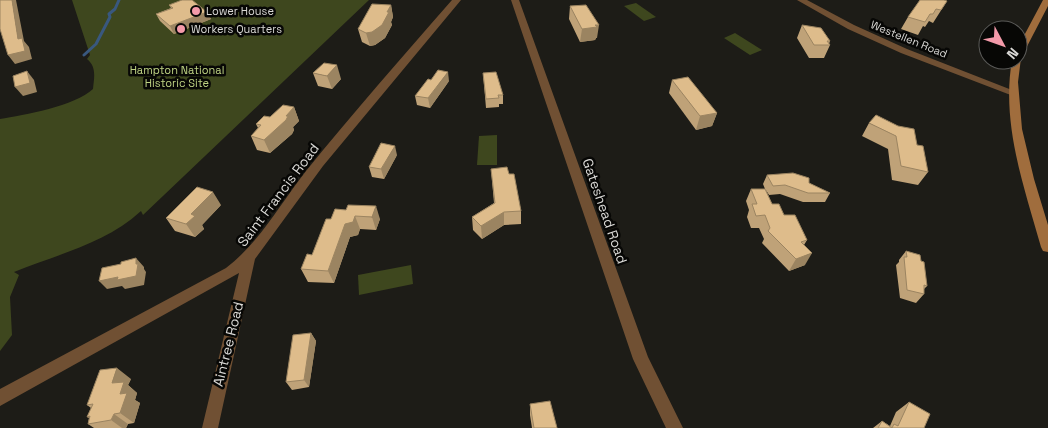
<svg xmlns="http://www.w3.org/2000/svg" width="1048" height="428" font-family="'Space Grotesk',sans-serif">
<rect width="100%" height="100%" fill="#1d1c17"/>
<g fill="#3e471e">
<path d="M72,0H369L143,215L141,211C105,244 58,254 14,272L19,275L10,297L12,335L0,351V119C24,115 75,106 93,89C94,78 97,67 87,59L90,55Z"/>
<path d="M636,3L656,17L644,21L624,6Z"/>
<path d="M735,33L762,50L750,55L724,38Z"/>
<path d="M497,135V165H477L479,136Z"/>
<path d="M411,265L413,284L359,295L358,275Z"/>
</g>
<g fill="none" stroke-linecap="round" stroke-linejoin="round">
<path stroke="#39587f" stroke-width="3" d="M84,55L96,44L110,17L109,14L115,9L119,0"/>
<g fill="#705033" fill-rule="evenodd">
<path d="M452,0H461L323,166L255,259L218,428H202L239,273L0,406V389L226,268C260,242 280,204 306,171C353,113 403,56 452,0Z"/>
<path d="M511,0H519L648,357L683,428H666L633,359Z"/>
<path d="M797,0H807L854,25L907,49L1017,92L1012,95L1008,94L901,53L848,29Z"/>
</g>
<path fill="#a06d3d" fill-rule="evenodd" d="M1043,0H1048V6L1021,58L1018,82L1022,129L1034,179L1048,225V252L1043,251L1041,247C1024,186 1001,124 1012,60H1018V47Z"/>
</g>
<g fill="#bfa278">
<path d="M947,1L933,23L929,21L925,27L923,26L918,35L901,29L908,17Z"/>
<path d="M169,5L207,12L211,19L174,34L160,21L156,14L171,8Z"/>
<path d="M391,5L393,17L391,22L392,25L385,38L375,45L370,46L362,42L358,29Z"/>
<path d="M570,6L597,38H596L595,40L580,42L569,19Z"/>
<path d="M802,25L830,41L829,44L830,45L824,58H809L797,38Z"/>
<path d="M313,73L341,79L332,89L318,86Z"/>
<path d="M483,73L503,95V104H499V107L486,108Z"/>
<path d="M672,80L717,113L712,126L696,130L669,93Z"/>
<path d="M449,81L430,108L417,105L415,96Z"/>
<path d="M294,107L299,121L293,127L294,130L292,134L270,153L257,150L251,136L258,128L256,124Z"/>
<path d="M869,123L917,145L928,172L918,185L892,180L888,149L862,136Z"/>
<path d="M397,155L384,179L372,177L369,167Z"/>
<path d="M491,169L509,174L521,211V224L504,225L482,239L473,230L472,217L494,203Z"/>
<path d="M767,175L809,183L830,193L825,202H803L780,194L769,195L766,190L772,204L807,240L804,245L805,265L789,271L762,243L764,239L759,228H751L747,217L749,210L746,201L751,189H765L763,184Z"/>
<path d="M221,205L202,225L204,229L195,237L175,231L166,218Z"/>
<path d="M335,209L380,219L376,230L360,229L358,235L350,237L334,283L308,282L301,269L312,255L331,219Z"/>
<path d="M906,251L921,261L927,286L924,289V294L916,303L900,298L896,265L899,262V260Z"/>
<path d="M311,333L316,341L309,387L292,390L286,382Z"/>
<path d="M131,379L128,385L137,393L135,400L140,403L134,423L128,424L126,428H94L88,424L89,418L87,417L91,408L87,405Z"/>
<path d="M909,402L924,428H873L882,421L890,426L896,412Z"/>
<path d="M530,404L557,428H532L530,415Z"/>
</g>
<g fill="#9b8461">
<path d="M12,0H16L24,41L29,47L32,59L15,64L8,55L18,39Z"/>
<path d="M391,5L393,17L391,22L392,25L385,38L375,45L370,46L366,33L387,12Z"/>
<path d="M207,12L211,19L174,34L170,26Z"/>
<path d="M595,25H599L597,38H596L595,40L580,42L582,29Z"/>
<path d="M337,65L341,79L332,89L327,76Z"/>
<path d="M27,71L34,80L37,92L23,96L15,87Z"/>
<path d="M448,72L449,81L430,108L428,98Z"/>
<path d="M294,107L299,121L293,127L294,130L292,134L270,153L264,140Z"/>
<path d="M717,113L712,126L696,130L700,116Z"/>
<path d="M395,146L397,155L384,179L381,169Z"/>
<path d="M213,192L221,205L202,225L204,229L195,237L186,224L191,214Z"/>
<path d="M376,206L380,219L376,230L372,217Z"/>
<path d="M504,212V225L482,239L481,226Z"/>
<path d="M355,216L360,229L358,235L350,237L334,283L328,271L345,224Z"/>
<path d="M812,253L805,265L789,271L796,259Z"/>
<path d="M136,258L144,267V269L146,272L144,285L125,289L122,286L107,289L99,281L136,264Z"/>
<path d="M311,333L316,341L309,387L304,380Z"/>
<path d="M117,368L131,379L128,385L137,393L135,400L140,403L134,423L120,413V394L112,383Z"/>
<path d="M114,414L128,424L126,428H122L111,420Z"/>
</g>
<g fill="#debc8b" stroke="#9b8461">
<path d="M0,0H12L18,39L22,38L25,51L8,55L0,29Z"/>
<path d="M182,0H192L207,12L170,26L156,14L173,8L169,5Z"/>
<path d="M920,0H944L947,1L941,10L936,9L933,14H930L925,22L908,17Z"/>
<path d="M372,4L391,5L387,12H389L382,25L372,32L366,33L358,29Z"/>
<path d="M586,5L599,25H595L597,27L582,29L570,6Z"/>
<path d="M802,25L821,28L830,41H827L830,45H814Z"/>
<path d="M324,63L337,65L327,76L313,73Z"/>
<path d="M438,70L448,72L428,98L415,96L428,79L431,80Z"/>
<path d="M27,71L30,83L15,87L13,76Z"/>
<path d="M496,72L503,95H498L499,98L486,99L483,73Z"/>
<path d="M688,77L717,113L700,116L672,80Z"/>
<path d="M283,105L294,107L286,116H288L286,120L264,140L251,136L261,125L256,124L264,116L270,117Z"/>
<path d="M876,115L898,126L914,129L917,145L923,146L928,172L901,166L896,136L869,123Z"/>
<path d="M381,143L395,146L381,169L369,167Z"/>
<path d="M507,167L509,174H514L521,211L504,212L481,226L472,217L495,203L491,169Z"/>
<path d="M793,173L809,178V183L830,193H808L785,185L773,186L767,175Z"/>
<path d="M197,187L213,192L191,214L195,216L186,224L166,218Z"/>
<path d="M751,189H765L772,204H779L784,215H795L807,240L801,242L812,253L796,259L768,231L770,228L765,215L756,216L752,204H757Z"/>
<path d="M348,205L376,206L372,217L355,216L353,222L345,224L328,271L301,269L307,254L312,255L326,219H331L335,209L346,210Z"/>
<path d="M906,251L920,255L921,261L924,262L927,286L924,285V294L907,290L904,257H907Z"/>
<path d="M136,258V264H138L136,276L117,280L118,277L99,281L102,268L121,264V262Z"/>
<path d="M311,333L304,380L286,382L293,335Z"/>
<path d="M117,368L112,383L124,382L120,394L127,393L120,413L114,414L111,420L88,424L90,416L87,417L93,404L87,405L100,370Z"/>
<path d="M550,401L557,428H534L530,404Z"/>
<path d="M909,402L930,414L924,428H878L882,421L892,428L894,424L898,426Z"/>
</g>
<g fill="#f39aa9" stroke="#070705" stroke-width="2">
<circle cx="196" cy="11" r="5"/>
<circle cx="181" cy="29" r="5"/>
</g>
<g text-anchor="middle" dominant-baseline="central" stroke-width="5" stroke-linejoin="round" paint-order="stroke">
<g font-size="11" fill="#dad9d6" stroke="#070705" text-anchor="start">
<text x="206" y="11">Lower House</text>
<text x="191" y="29">Workers Quarters</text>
</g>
<g font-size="11" fill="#dad9d6" stroke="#070705">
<text transform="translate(909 39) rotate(22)">Westellen Road</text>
</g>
<g font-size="11" fill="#bfd384" stroke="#070705">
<text x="177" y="70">Hampton National<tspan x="177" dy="13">Historic Site</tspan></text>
</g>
<g font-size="14" fill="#dad9d6" stroke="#070705">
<text transform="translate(278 195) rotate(-53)">Saint Francis Road</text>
<text transform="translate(605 211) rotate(71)">Gateshead Road</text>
<text transform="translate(228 344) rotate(-76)">Aintree Road</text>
</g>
</g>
<g transform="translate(1003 45) rotate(131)"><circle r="24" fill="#070705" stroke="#5b5b59"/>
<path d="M0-4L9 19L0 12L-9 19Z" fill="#f39aa9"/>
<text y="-8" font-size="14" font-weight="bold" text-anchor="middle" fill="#dad9d6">N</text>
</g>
</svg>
